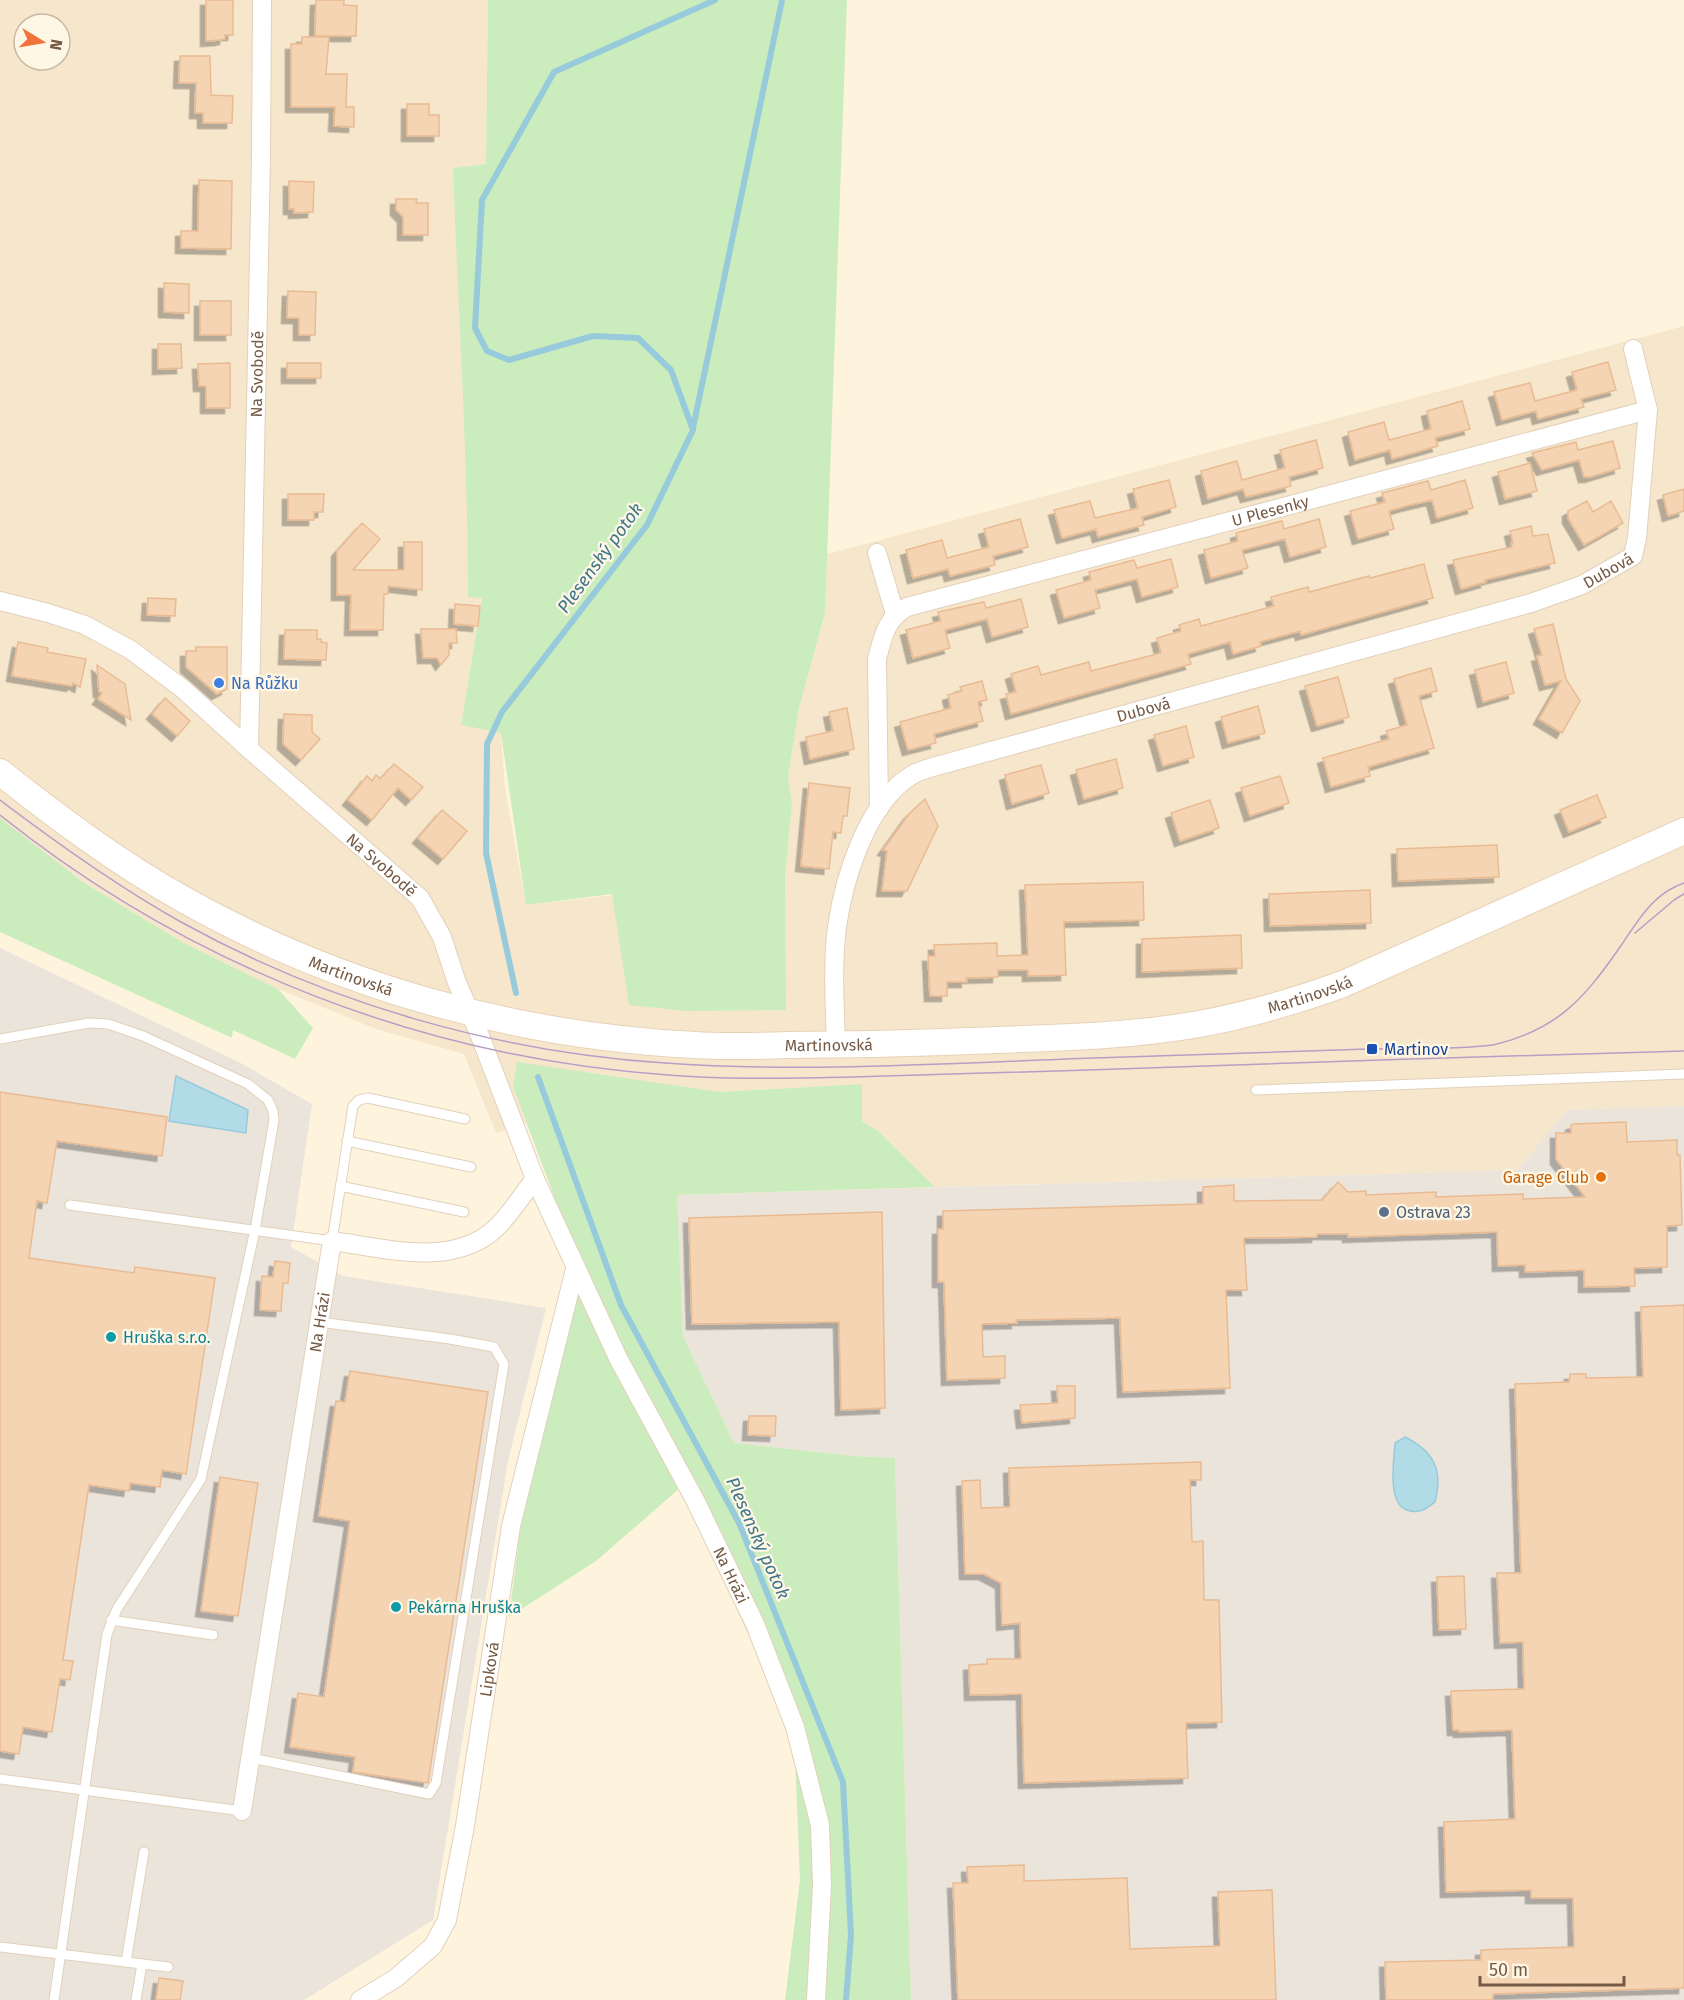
<svg xmlns="http://www.w3.org/2000/svg" width="1684" height="2000" font-family="'Fira Sans',sans-serif">
<defs>
<filter id="shadow"><feDropShadow dx="-5.5" dy="5.5" stdDeviation="0" flood-color="#0004"/></filter>
</defs>
<rect width="100%" height="100%" fill="#fef4de"/>
<path fill="#f6e7cc" fill-rule="evenodd" d="M0,0H488L486,164L453,168L468,491V596L482,598L461,725L501,733L505,788L526,905L785,876L792,805L788,778L799,708L825,613L827,554L1684,326V1106L1567,1110L1517,1170L935,1187L878,1131L862,1121V1084L720,1092L557,1069L513,1087L526,1123L496,1133L464,1054L376,1029L278,989L182,942L83,882L0,818ZM24,24H60V60H24Z"/>
<g fill="#ebe4db">
<path d="M0,948L239,1062L312,1104L291,1247L343,1276L546,1308L508,1461L433,1920L304,2000H0Z"/>
<path d="M1684,1106V2000H911L895,1458L854,1456L734,1443L683,1336L677,1195L1517,1170L1567,1110Z"/>
</g>
<g fill="#cbecbc">
<path d="M488,0H847L825,613L799,708L788,777L792,805L785,876L786,1010L685,1011L629,1005L612,894L526,905L501,733L461,725L482,598L468,597C468,454 458,311 453,168L486,164Z"/>
<path d="M0,818L83,882L182,942L278,989L313,1028L295,1059L233,1030L232,1038L0,932Z"/>
<path d="M517,1062L720,1092L862,1084V1121L878,1131L935,1187L677,1195L683,1336L734,1443L854,1456L895,1458L911,2000H785L800,1880L794,1732L680,1488L596,1561L509,1617L541,1369L583,1273L513,1087Z"/>
</g>
<g fill="#b2dbe8" stroke="#97cadb" stroke-width="1.5">
<path d="M176,1076L248,1110L246,1133L169,1121Z"/>
<path d="M1405,1437C1435,1452 1443,1471 1435,1502C1426,1509 1421,1513 1410,1511C1386,1507 1394,1461 1395,1443Z"/>
</g>
<g fill="none" stroke-linecap="round" stroke-linejoin="round">
<g stroke="#97cadb" stroke-width="6">
<path d="M693,428L782,0"/>
<path d="M516,993L486,853L487,744L502,712L647,525L693,430L671,370L638,338L593,336L509,360L487,351L475,328L482,200L554,72L715,0"/>
<path d="M538,1077L621,1305L739,1523L843,1782L851,1935L846,2000"/>
</g>
</g>
<g fill="#f5d4b4" stroke="#e9bb93" stroke-width="1.5" filter="url(#shadow)">
<path d="M206,0H233V35H225V39L220,40L206,41Z"/>
<path d="M316,0H344V5L357,6L356,36H315Z"/>
<path d="M302,37H329L326,74H347L346,107H354V127L334,126L335,107H291V44H302Z"/>
<path d="M180,56H210L211,95L233,96L232,123H203V113H195L196,83H179Z"/>
<path d="M407,104H429V115H439V136H407Z"/>
<path d="M199,180L232,181L231,249L181,248V231H198Z"/>
<path d="M289,181L314,182L313,212L294,213V209H289Z"/>
<path d="M396,199H417L416,203H428V235H403V217L396,210Z"/>
<path d="M164,283L189,284V313L164,312Z"/>
<path d="M288,291L316,292L315,335H299V318H287Z"/>
<rect x="200" y="301" width="31" height="34"/>
<path d="M158,344H181L182,368L158,369Z"/>
<path d="M1608,362L1616,390L1581,399L1584,407L1538,419L1536,411L1502,420L1494,392L1530,383L1535,401L1577,390L1572,372Z"/>
<path d="M230,363V408H206V386H199L198,364Z"/>
<rect x="287" y="363" width="34" height="15"/>
<path d="M1462,401L1470,429L1435,438L1438,446L1392,459L1390,450L1355,460L1348,432L1384,422L1389,440L1431,429L1427,411Z"/>
<path d="M1316,440L1323,468L1289,477L1291,486L1246,497L1243,489L1208,499L1201,471L1237,461L1242,480L1285,468L1280,450Z"/>
<path d="M1613,441L1620,468L1590,477H1584L1579,460L1542,470L1532,453L1576,442L1578,450Z"/>
<path d="M1530,463L1537,491L1505,499L1498,472Z"/>
<path d="M1169,480L1176,507L1142,517L1144,525L1128,529L1098,537L1096,529L1062,538L1054,510L1090,501L1095,518L1138,508L1133,489Z"/>
<path d="M1465,480L1473,508L1437,518L1432,500L1406,506L1389,511L1394,529L1358,539L1350,511L1385,502L1382,493L1428,481L1431,490Z"/>
<path d="M1684,489V511L1668,516L1663,495Z"/>
<path d="M288,494H324L323,512H314V520H288Z"/>
<path d="M1587,501L1593,512L1611,501L1623,523L1584,545L1568,518V511Z"/>
<path d="M1020,519L1028,547L993,556L995,565L950,576L948,569L913,578L906,550L942,540L947,558L989,547L984,529Z"/>
<path d="M1319,519L1326,547L1290,557L1285,539L1242,550L1248,568L1211,578L1204,550L1238,541L1236,533L1282,521L1284,529Z"/>
<path d="M362,523L380,539L353,570H404V542H422V590L388,586V594H384L383,630H350L351,595H337V551Z"/>
<path d="M1531,526L1533,536L1548,534L1555,563L1485,580L1486,582L1461,589L1453,560L1512,547L1511,543H1513L1510,531Z"/>
<path d="M1171,559L1178,587L1142,597L1137,579L1114,585L1095,590L1100,608L1064,618L1056,590L1091,580L1089,572L1134,560L1137,568Z"/>
<path d="M1424,564L1433,598L1301,635L1300,631L1260,642L1261,646L1233,654L1230,642L1188,654L1191,664L1011,714L1006,694L1016,692L1011,674L1038,666L1041,675L1089,662L1091,671L1161,653L1157,638L1181,631L1179,625L1199,619L1201,626L1274,606L1271,597L1308,587L1309,592L1369,576L1370,578Z"/>
<path d="M148,598L176,599L175,616L147,615Z"/>
<path d="M1021,599L1028,627L992,637L987,619L945,630L950,648L913,658L906,630L941,621L938,612L984,602L986,608Z"/>
<path d="M455,604L480,606L478,626L454,624Z"/>
<path d="M1553,624L1566,679L1580,701L1562,733L1539,719L1561,681L1545,685L1537,656L1542,655L1534,629Z"/>
<path d="M421,629H456L457,643H449V655L441,665L437,658H423Z"/>
<path d="M285,630H317V639H321V642L327,643L326,660L284,659Z"/>
<path d="M18,642L48,648L47,652L86,659L80,687L73,683L72,686L12,676Z"/>
<path d="M196,647H227V689L217,694L186,667V651H196Z"/>
<path d="M1506,662L1514,693L1483,702L1475,670Z"/>
<path d="M97,665L125,684L131,720L98,699L102,693L99,692Z"/>
<path d="M1431,668L1437,691L1419,696L1434,748L1368,767L1370,776L1331,787L1323,758L1389,739L1386,731L1407,725L1394,679Z"/>
<path d="M1338,677L1349,717L1317,726L1305,686Z"/>
<path d="M982,681L987,700L978,702L983,721L934,734L936,743L908,750L900,722L951,708L948,695L962,691L960,687Z"/>
<path d="M165,698L190,721L177,736L152,714Z"/>
<path d="M1258,706L1265,733L1228,743L1221,717Z"/>
<path d="M847,708L854,749L810,759L806,737L833,731L829,712Z"/>
<path d="M284,714L312,715V732L320,739L301,760L283,744Z"/>
<path d="M1186,726L1194,757L1163,766L1154,735Z"/>
<path d="M1116,759L1123,788L1084,799L1076,770Z"/>
<path d="M394,764L423,787L411,800L398,788L372,820L348,800L367,776L372,781L376,775L380,779Z"/>
<path d="M1041,765L1049,793L1012,804L1005,775Z"/>
<path d="M1280,776L1289,803L1250,816L1241,788Z"/>
<path d="M809,783L850,788L847,816H843L841,833L833,832L829,869L801,866Z"/>
<path d="M1597,795L1606,817L1569,832L1560,810Z"/>
<path d="M925,799L938,826L907,891H882L887,851L883,850L909,814Z"/>
<path d="M1210,800L1219,828L1180,841L1171,813Z"/>
<path d="M442,810L467,831L443,859L418,838Z"/>
<path d="M1497,845L1499,877L1398,881L1397,849Z"/>
<path d="M1143,882L1144,920L1064,922L1066,975L1028,976V970H998V977L966,978L967,982H947V996H930L928,956H935L934,945L997,943V956L1028,955L1025,885Z"/>
<path d="M1370,890L1371,923L1270,926L1269,894Z"/>
<path d="M1241,935L1242,968L1142,972V939Z"/>
<path d="M0,1092L167,1117L162,1156L57,1141L47,1203L37,1201L29,1258L134,1273L135,1267L215,1278L186,1474L162,1470L160,1487L130,1483L129,1491L89,1485L63,1660L73,1661L70,1680L60,1679L52,1732L23,1727L19,1754L0,1751Z"/>
<path d="M1626,1122L1627,1142L1677,1140V1155H1680L1682,1225L1667,1226V1267L1634,1268L1635,1286L1584,1287V1270L1525,1272V1265L1498,1266L1497,1232L1348,1237V1234H1317V1237L1244,1238L1247,1290H1226L1230,1388L1123,1392L1120,1318L1016,1320L1017,1323L982,1324L983,1357L1005,1356V1378L947,1380L944,1282H938V1229H943V1211L1203,1204V1187L1234,1185V1201L1322,1200L1338,1182L1348,1192L1366,1191V1195L1436,1192V1197L1523,1194V1199L1585,1197L1556,1159V1133H1571V1125L1573,1124Z"/>
<path d="M882,1212L885,1408L841,1410L839,1322L692,1324L689,1218Z"/>
<path d="M275,1261L290,1263L288,1283H283L281,1311L260,1310L262,1276L273,1277Z"/>
<path d="M1684,1305V1988L1493,1994V2000H1386L1385,1962L1481,1960V1950L1574,1947L1573,1898H1531V1890L1446,1892L1444,1822L1515,1819L1512,1730L1459,1732V1730H1453L1451,1691L1524,1689L1523,1642L1500,1643L1497,1573H1521L1515,1384L1569,1382L1570,1374H1586V1378L1643,1377L1641,1307Z"/>
<path d="M350,1371L488,1392L428,1783L353,1772L355,1757L290,1747L298,1693L324,1697L350,1521L319,1516L336,1401L345,1402Z"/>
<path d="M1057,1386H1075V1418L1022,1423L1020,1405L1058,1403Z"/>
<path d="M749,1416H776L775,1436L748,1435Z"/>
<path d="M1201,1462V1480H1190L1192,1542L1203,1541L1204,1600H1219L1222,1722L1186,1723L1188,1778L1024,1783L1022,1694L970,1695L969,1665L987,1664V1659H1021L1020,1623L1002,1625L1001,1583L984,1574H965L962,1481L980,1480L981,1508L1010,1507L1009,1468Z"/>
<path d="M220,1477L258,1483L238,1616L201,1611Z"/>
<path d="M1464,1576L1466,1629L1439,1630L1437,1577Z"/>
<path d="M1024,1865V1881L1127,1878L1130,1949L1220,1946L1218,1892L1272,1890L1276,2000H958L953,1883H968L967,1867Z"/>
<path d="M159,1978L183,1981L180,2000H156Z"/>
</g>
<g fill="none" stroke-linecap="round" stroke-linejoin="round">
<g stroke="#e2d0ba" stroke-width="11">
<g id="lane">
<path d="M0,1039L89,1023L108,1024L143,1036L248,1084L268,1100L273,1111L274,1120L255,1230L201,1479L117,1609L107,1634L54,2000"/>
<path d="M1256,1090L1684,1074"/>
<path d="M347,1141L471,1167"/>
<path d="M340,1186L464,1212"/>
<path d="M70,1205L332,1241L353,1106L359,1100L368,1098L465,1119"/>
<path d="M111,1620L213,1635"/>
<path d="M251,1758L429,1794L436,1783L504,1364L494,1347L450,1339L319,1322"/>
<path d="M0,1779L242,1811"/>
<path d="M0,1947L168,1967"/>
<path d="M126,1962L144,1852"/>
<path d="M136,2000L142,1964"/>
</g>
</g>
<g stroke="#e2d0ba" stroke-width="20">
<g id="street">
<path d="M877,553L895,614"/>
<path id="s1" d="M0,601L48,613L85,625L131,650L183,689L249,749L420,898L442,937L456,980L480,1036L535,1179L619,1360L695,1500L755,1624L795,1727L820,1825L822,1885L816,2000"/>
<path id="s2" d="M249,749L261,158L262,0"/>
<path id="s3" d="M879,809L877,659C883,636 886,619 907,607L1648,410"/>
<path id="s4" d="M836,1046C835,1007 832,966 837,927C844,878 867,802 912,775C919,771 926,769 933,767L1531,603L1582,585L1633,556L1637,538L1648,410L1633,349"/>
<path id="s5" d="M242,1811L332,1241C385,1248 454,1269 497,1227C511,1213 522,1195 535,1179"/>
<path id="s6" d="M360,2000L396,1978L433,1946L447,1920L465,1826L511,1526L575,1269"/>
</g>
</g>
<g stroke="#e8d2b7" stroke-width="28">
<g id="secondary">
<path id="s7" d="M0,772C58,818 117,862 181,898C338,987 515,1036 695,1045C726,1047 757,1046 788,1045C840,1045 892,1044 944,1042C1029,1038 1115,1039 1199,1024C1248,1015 1296,1001 1343,984L1684,831"/>
</g>
</g>
<use href="#lane" stroke="#fff" stroke-width="9"/>
<use href="#street" stroke="#fff" stroke-width="18"/>
<use href="#secondary" stroke="#fff" stroke-width="26"/>
<g stroke="#b79dc7" stroke-width="1.5">
<path d="M0,800C58,844 117,886 181,922C329,1004 497,1052 665,1063C805,1073 953,1063 1094,1058C1186,1055 1277,1052 1368,1049C1409,1048 1452,1050 1493,1045C1557,1030 1584,999 1620,947C1638,921 1652,894 1684,883"/>
<path d="M0,815C190,967 424,1058 668,1075C729,1080 790,1078 852,1077C930,1075 1009,1073 1088,1070C1287,1063 1485,1056 1684,1051"/>
<path d="M1635,933L1674,900L1684,894"/>
</g>
</g>
<circle fill="#3f7fe0" stroke="#fff7e6" stroke-width="2" cx="219" cy="683" r="6"/>
<rect fill="#1a4fb4" stroke="#fff7e6" stroke-width="2" x="1366" y="1043" width="12" height="12" rx="3"/>
<circle fill="#e8710a" stroke="#fff7e6" stroke-width="2" cx="1601" cy="1177" r="6"/>
<circle fill="#5c6f8a" stroke="#fff7e6" stroke-width="2" cx="1384" cy="1212" r="6"/>
<g fill="#0f9aa8" stroke="#fff7e6" stroke-width="2">
<circle cx="111" cy="1337" r="6"/>
<circle cx="396" cy="1607" r="6"/>
</g>
<g text-anchor="middle" dominant-baseline="central" stroke-width="4.5" stroke-linejoin="round" paint-order="stroke">
<g font-size="16" fill="#755a45" stroke="#fff7e6">
<text stroke="none"><textPath href="#s2" startOffset="375">Na Svobodě</textPath></text>
<text stroke="none"><textPath href="#s3" startOffset="588">U Plesenky</textPath></text>
<text stroke="none"><textPath href="#s4" startOffset="1020">Dubová</textPath></text>
<text stroke="none"><textPath href="#s4" startOffset="534">Dubová</textPath></text>
<text stroke="none"><textPath href="#s1" startOffset="471">Na Svobodě</textPath></text>
<text stroke="none"><textPath href="#s7" startOffset="408">Martinovská</textPath></text>
<text stroke="none"><textPath href="#s7" startOffset="1380">Martinovská</textPath></text>
<text stroke="none"><textPath href="#s7" startOffset="894">Martinovská</textPath></text>
<text stroke="none"><textPath href="#s5" startOffset="495">Na Hrázi</textPath></text>
<text stroke="none"><textPath href="#s1" startOffset="1268">Na Hrázi</textPath></text>
<text stroke="none"><textPath href="#s6" startOffset="375">Lipková</textPath></text>
</g>
<g font-size="16" fill="#366cbe" stroke="#fff7e6" text-anchor="start">
<text x="231" y="683">Na Růžku</text>
</g>
<g font-size="16" fill="#164399" stroke="#fff7e6" text-anchor="start">
<text x="1384" y="1049">Martinov</text>
</g>
<g font-size="16" fill="#c56008" stroke="#fff7e6" text-anchor="end">
<text x="1589" y="1177">Garage Club</text>
</g>
<g font-size="16" fill="#4e5e75" stroke="#fff7e6" text-anchor="start">
<text x="1396" y="1212">Ostrava 23</text>
</g>
<g font-size="16" fill="#0d838f" stroke="#fff7e6" text-anchor="start">
<text x="123" y="1337">Hruška s.r.o.</text>
<text x="408" y="1607">Pekárna Hruška</text>
</g>
<g font-size="18" font-style="italic" fill="#3d778b" stroke="#fff7e6">
<text transform="translate(600 558) rotate(-54)">Plesenský potok</text>
<text transform="translate(758 1538) rotate(66)">Plesenský potok</text>
</g>
</g>
<g transform="translate(42 42) rotate(101)"><circle r="28" fill="#fff7e6" stroke="#c8b8a6" stroke-width="1.5"/>
<path d="M0-4.5L10 22L0 15L-10 22Z" fill="#f1733a"/>
<text y="-9" font-size="16" font-weight="bold" text-anchor="middle" fill="#755a45">N</text>
</g>
<path d="M1480 1976v9h144v-9" fill="none" stroke="#755a45" stroke-width="3"/>
<text x="1489" y="1976" font-size="18" fill="#755a45" stroke="#fff7e6" stroke-width="4.5" paint-order="stroke">50 m</text>
</svg>
